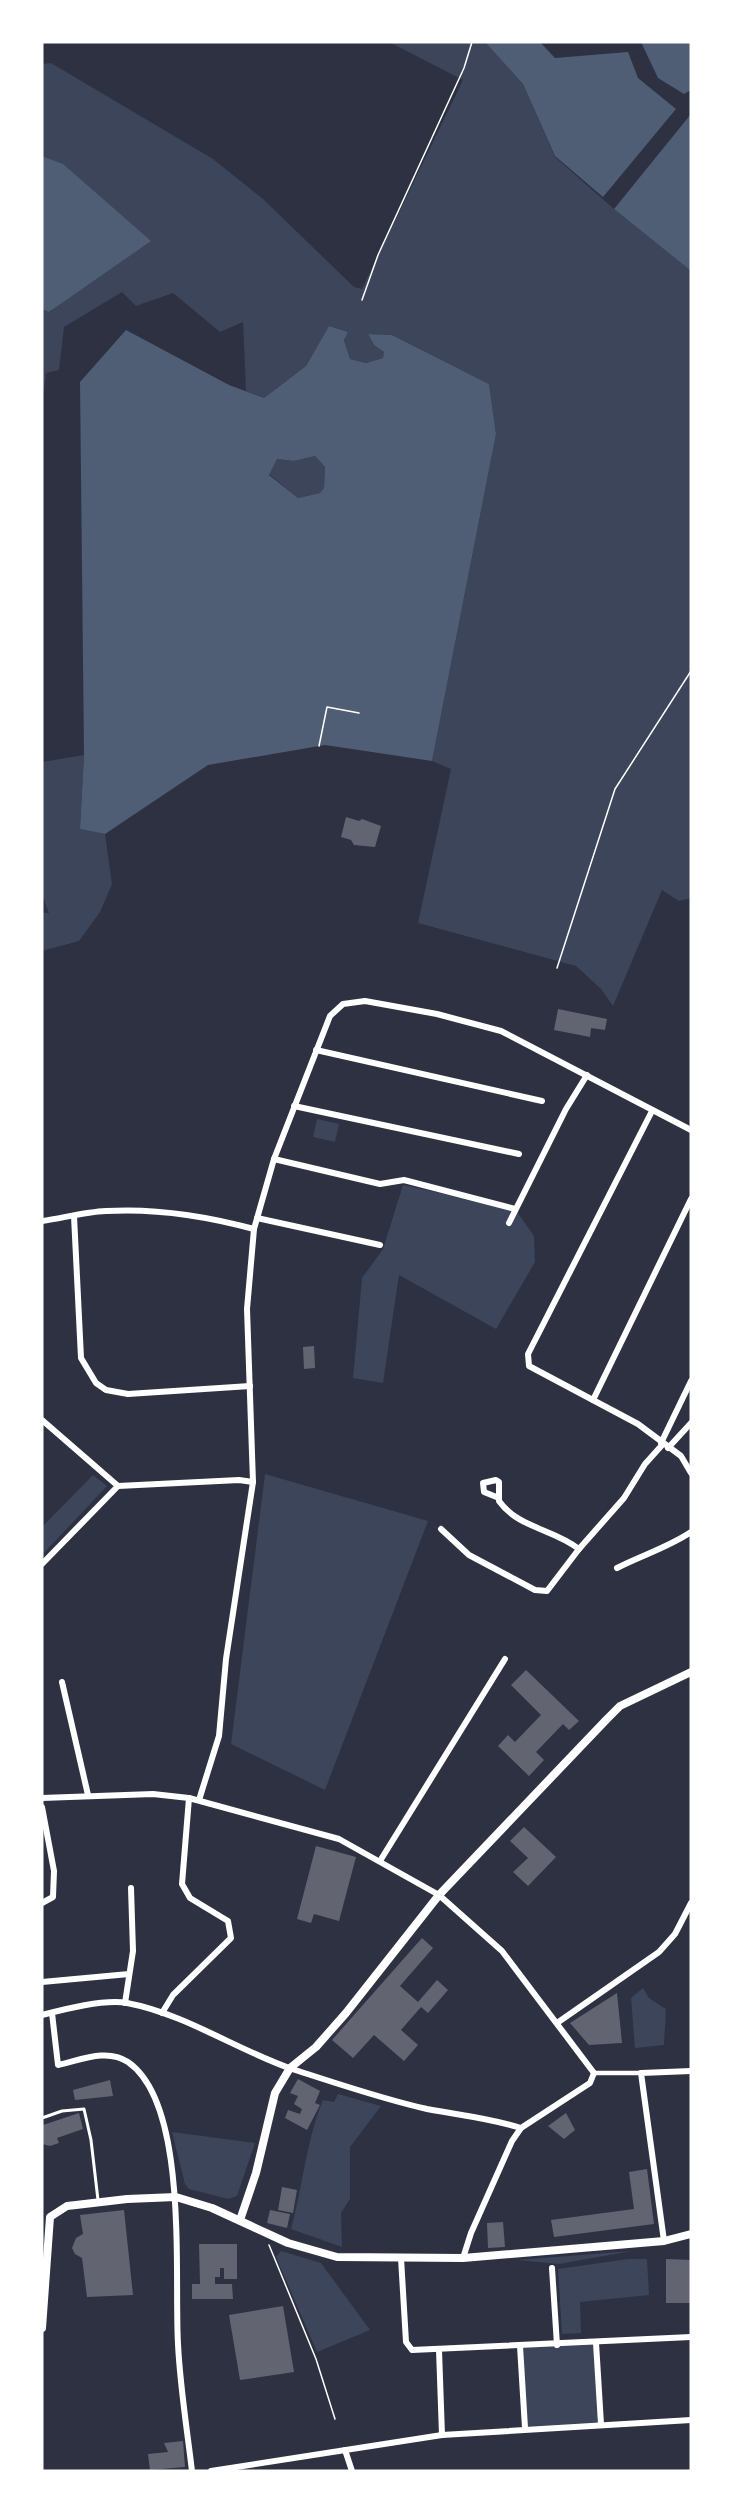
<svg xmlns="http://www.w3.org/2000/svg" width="733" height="2513" font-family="Signika,sans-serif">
<rect width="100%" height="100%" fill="#2d3142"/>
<g fill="#3c4559">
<path d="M389,42H485L523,84L555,157L614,209L691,271V898L679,901L662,890L613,1006L601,989L576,966L418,923L451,769L432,761L496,434L489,384L392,335L368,334L374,345L384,352L383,358L366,363L350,359L344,339L348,332L329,326L306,366L264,398L246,391L243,322L220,332L173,293L136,306L122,292L64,327L59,370L46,373L42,404V307L50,312L62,301L63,165L42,156V64L51,63L213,159L263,199L354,287L362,289L463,80Z"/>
<path d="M315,456L325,467L324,488L320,493L298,498L269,474L277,459L294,461Z"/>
<path d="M84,755L80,829L105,834L112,884L100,912L79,941L42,951V913H49L42,895V762Z"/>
<path d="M317,1119L339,1124L335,1142L313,1137Z"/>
<path d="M403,1185L515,1209L534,1236L535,1262L496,1329L399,1275L383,1383L353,1378L362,1278L383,1249Z"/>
<path d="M265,1474L428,1521L325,1790L231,1744Z"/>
<path d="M93,1475L107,1486L42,1555V1527Z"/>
<path d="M643,1988L649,1998L666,2009L664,2045L635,2048L631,1998Z"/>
<path d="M338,2094L381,2106L350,2147V2199L341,2213L342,2247L291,2229C303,2186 306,2141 323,2100L334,2102Z"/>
<path d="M172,2132L255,2143L237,2196L228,2199L189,2189L185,2184Z"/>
<path d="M281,2251L321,2263L370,2330L317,2352L276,2257Z"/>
<path d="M632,2251L559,2264L517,2260Z"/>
<path d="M628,2259H647L649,2295L580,2302L581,2333L562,2334L558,2269Z"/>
<path d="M596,2343L601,2424L525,2428L520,2346Z"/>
</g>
<g fill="#4f5d75" fill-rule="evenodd">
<path d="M485,42H540L555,58L628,52L638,78L676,109L603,197L555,156L523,84Z"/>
<path d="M641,42H691V90L684,94L658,78Z"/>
<path d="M691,114V271L614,209Z"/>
<path d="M42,156L63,164L151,241L49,312L42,309Z"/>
<path d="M329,326L348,332L344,340L350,359L366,363L383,358L384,352L374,345L368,334L392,335L489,384L496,434L432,761L325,745L208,765L105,834L80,829L84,755L80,382L126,330L229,385L264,398L306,366ZM315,456L325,467L324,488L320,493L298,498L269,475L277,459L294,461Z"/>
</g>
<g fill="#626471">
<path d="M346,817L359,821L362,819L381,826L375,847L354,845L351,840L341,837Z"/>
<path d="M558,1009L607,1019L605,1030L591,1028L590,1037L554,1030Z"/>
<path d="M314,1346L315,1368L304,1369L303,1347Z"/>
<path d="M526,1670L579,1721L569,1730L563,1724L536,1752L544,1760L529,1776L498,1746L508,1735L515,1742L541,1715L511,1685Z"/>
<path d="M524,1827L556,1857L528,1886L513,1872L528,1858L510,1841Z"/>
<path d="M316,1846L356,1857L339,1921L314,1914L311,1923L297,1919Z"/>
<path d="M422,1938L433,1948L400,1986L418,2002L437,1980L448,1990L428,2013L421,2007L401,2030L418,2045L404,2061L374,2035L353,2058L332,2040Z"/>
<path d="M617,1993L622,2043L589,2045L570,2023Z"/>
<path d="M298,2079L320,2091L315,2103L320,2105L307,2130L285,2118L288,2110L300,2114L302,2109L294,2104L298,2096L290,2093Z"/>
<path d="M110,2080L113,2096L75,2100L73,2090Z"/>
<path d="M79,2113L83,2129L57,2138L59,2143L50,2146L42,2144L43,2125Z"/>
<path d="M566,2113L575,2130L564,2139L548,2126Z"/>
<path d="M647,2169L654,2224L554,2237L551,2220L634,2209L629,2172Z"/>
<path d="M282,2187L297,2190L293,2213L278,2210Z"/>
<path d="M124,2210L133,2295L87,2297L82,2258L75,2254L72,2248L76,2238L83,2234L80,2215Z"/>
<path d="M270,2210L290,2214L287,2228L267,2223Z"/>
<path d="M503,2222L505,2247L488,2248L487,2223Z"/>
<path d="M199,2244H237V2279H224V2268H220V2277H215V2284H232L233,2299H192V2284H200Z"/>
<path d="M666,2259L691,2260V2303H666Z"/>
<path d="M283,2306L294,2372L240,2380L229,2315Z"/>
<path d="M183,2441L185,2467L150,2470L148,2454L168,2452L164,2443Z"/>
</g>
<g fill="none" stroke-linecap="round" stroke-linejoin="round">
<g stroke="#fff" stroke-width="1.5">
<path d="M362,300L378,255L464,68L472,42"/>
<path d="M319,746L327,707L359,713"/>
<path d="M557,968L615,789L691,671"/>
<path d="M269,2245L316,2359L335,2419"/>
</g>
<path stroke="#fff" stroke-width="3" d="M42,2118L62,2111L84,2109L91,2140L98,2200"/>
<path stroke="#fff" stroke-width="4.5" d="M594,2073H641"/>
<g stroke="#fff" stroke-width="6">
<path d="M316,1050L542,1101"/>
<path d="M294,1106L519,1154"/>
<path d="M652,1111L528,1354L529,1366L638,1424L681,1456L691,1473"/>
<path d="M274,1159L380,1184L404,1180L515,1209"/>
<path d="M74,1216L81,1358L96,1383L106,1390L128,1394L250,1386"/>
<path d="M257,1218L380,1245"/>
<path d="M42,1221C63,1218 85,1212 106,1211C156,1208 206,1216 254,1229"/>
<path d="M509,1223L566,1109L587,1075"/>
<path d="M593,1400L691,1199"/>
<path d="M42,1420L118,1486L239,1480L253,1482"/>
<path d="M661,1443L691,1381"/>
<path d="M668,1448L691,1423"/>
<path d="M499,1498L484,1492L483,1483L496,1480L499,1482V1501C518,1528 554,1529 579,1549L624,1498L645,1464L663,1444"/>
<path d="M441,1529L469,1555L535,1590L547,1591L579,1549"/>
<path d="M42,1564L118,1486"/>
<path d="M617,1568C642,1555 667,1548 691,1532"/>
<path d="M62,1682L88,1795"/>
<path d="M42,1798L153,1794L189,1798L339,1839L439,1895L502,1951L594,2073L590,2083L521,2128L512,2141L471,2233L463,2258"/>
<path d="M199,1800L219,1736L226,1659L253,1482L247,1309L254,1229L274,1159L330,1016L343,1004L365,1001L437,1014L501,1031L691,1130"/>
<path d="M42,1807L54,1871L53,1897L42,1903"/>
<path d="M380,1861L505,1659"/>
<path d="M42,1982L129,1974"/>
<path d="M125,2003L133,1951L131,1888"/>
<path d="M52,2013L58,2065C81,2060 107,2048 128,2062C189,2104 174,2276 178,2344C180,2386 187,2429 192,2471"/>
<path d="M162,2013L173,1995L231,1938L228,1921L190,1898L182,1884L189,1798"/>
<path d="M42,2015C65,2009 104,1999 127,2003C185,2014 237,2050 292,2069C336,2083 382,2099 427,2109C459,2115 490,2118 521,2128"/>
<path d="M557,2023L659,1952L675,1934L691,1903"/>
<path d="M664,2241L641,2073L691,2071"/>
<path d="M401,2258L406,2342L412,2350L691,2337"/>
<path d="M552,2268L557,2345"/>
<path d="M596,2343L601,2424"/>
<path d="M520,2346L525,2428"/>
<path d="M439,2350L442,2435"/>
<path d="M345,2450L352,2471"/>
<path d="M211,2471L442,2435L691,2420"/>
</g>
<g stroke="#fff" stroke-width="8">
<path d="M240,2220L256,2173L275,2093L290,2068L316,2047L346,2013L439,1895L607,1719L620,1706L691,1672"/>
<path d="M42,2328L50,2217L67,2206L76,2205L127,2199L176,2197L212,2208L288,2243L337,2257L463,2258L664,2241L691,2234"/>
</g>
</g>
<rect width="733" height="2513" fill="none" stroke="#ffffff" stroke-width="87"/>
</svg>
